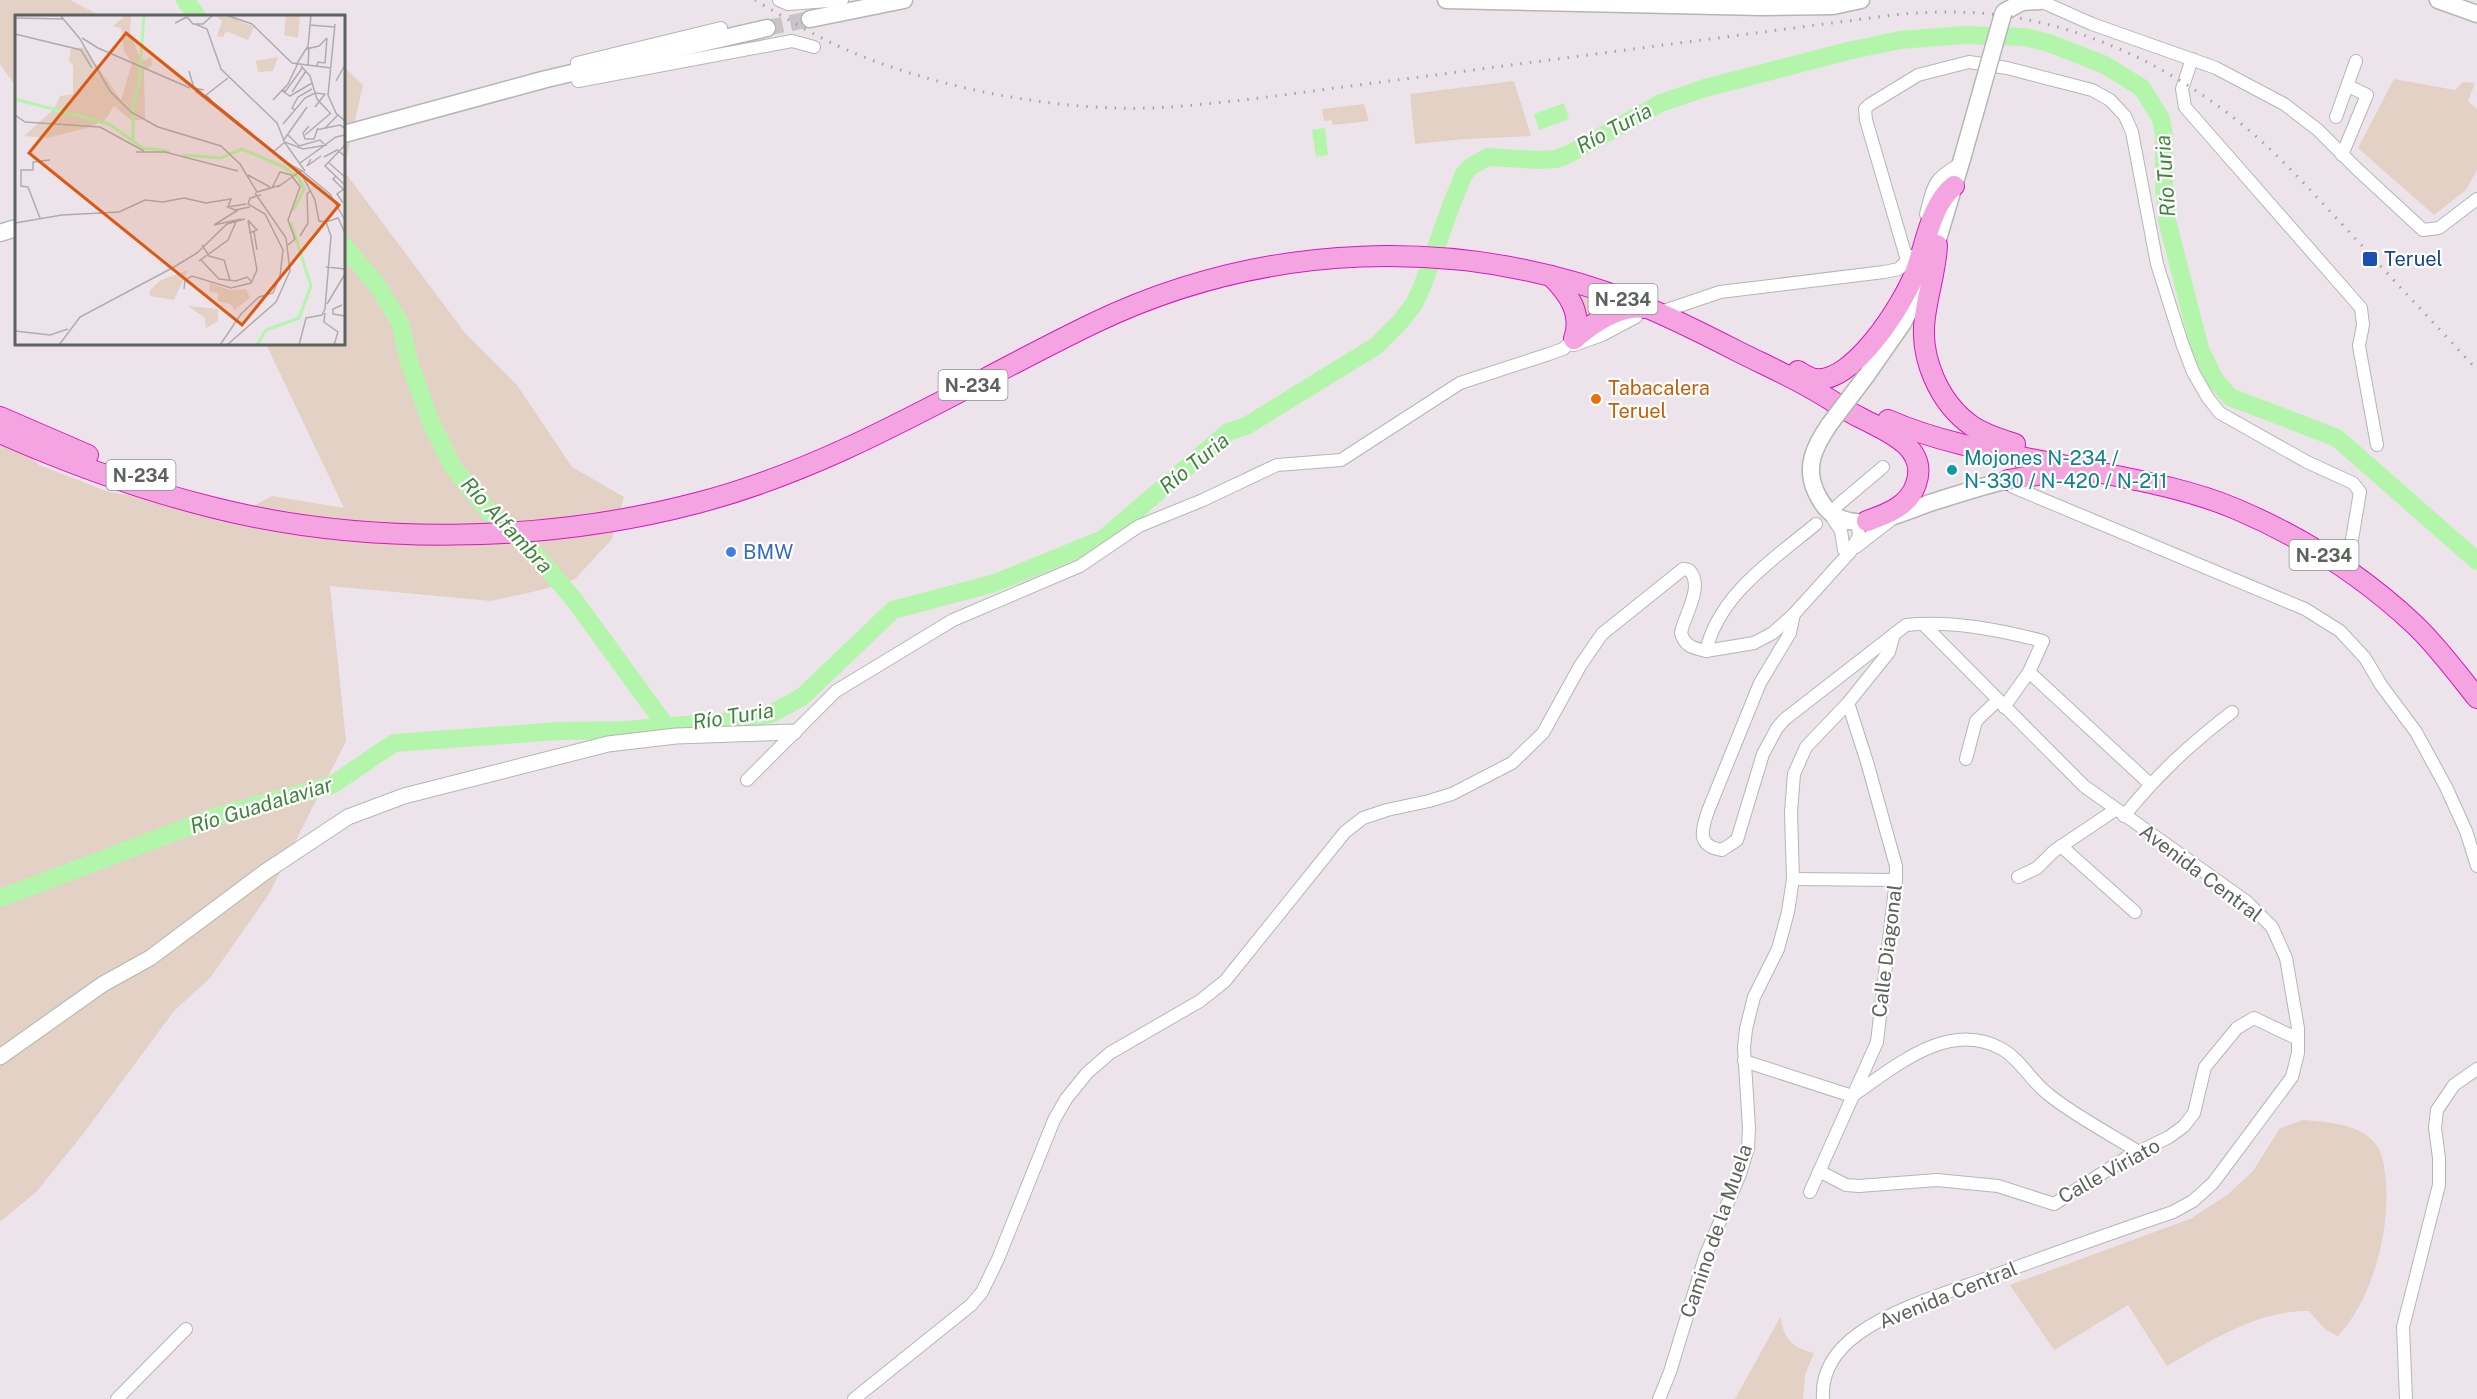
<svg xmlns="http://www.w3.org/2000/svg" width="2477" height="1399" font-family="'Public Sans',sans-serif">
<rect width="100%" height="100%" fill="#ede4eb"/>
<g fill="#e2d1c4">
<path d="M0,0H70L101,16H16V87L0,64Z"/>
<path d="M344,67L363,85L344,169Z"/>
<path d="M2394,79L2455,90L2463,82L2475,83L2468,101L2477,109V170L2466,190L2434,215L2358,148Z"/>
<path d="M1514,81L1531,136L1465,139L1415,144L1410,94Z"/>
<path d="M1364,104L1369,121L1333,125L1331,120L1324,121L1322,109Z"/>
<path d="M344,171L465,333L517,385L572,467L624,497L612,539L575,579L541,590L491,601L330,586L346,741L269,894L210,978L174,1011L83,1134L37,1191L0,1222V427L39,465L109,492L240,513L272,496L344,508L266,344H344Z"/>
<path d="M1577,295L1611,306L1582,326Z"/>
<path d="M2303,1120C2326,1122 2355,1123 2372,1140C2381,1148 2384,1162 2385,1174C2392,1224 2374,1298 2338,1336L2326,1330L2309,1311C2260,1309 2208,1342 2167,1366L2128,1305L2054,1350L2010,1285L2190,1219L2227,1195L2253,1171L2280,1128Z"/>
<path d="M1781,1316C1782,1338 1793,1348 1814,1353L1805,1375L1803,1399H1735Z"/>
</g>
<g fill="#b4f5ac">
<path d="M1564,103L1569,119L1539,130L1534,114Z"/>
<path d="M1325,128L1328,155L1316,157L1312,130Z"/>
</g>
<g fill="none" stroke-linecap="round" stroke-linejoin="round">
<g stroke="#b4f5ac" stroke-width="18">
<path d="M185,0L197,16"/>
<path d="M344,246L378,286L400,323L410,365L432,425L453,467L495,519L535,553L575,601L666,726"/>
<path d="M0,898L220,815L332,785L394,743L560,731L625,730L744,720L771,714L802,697L893,610L995,583L1103,539L1228,432L1246,426L1376,346L1400,322L1414,304L1422,287L1452,203L1464,174L1470,167L1488,157L1538,160L1556,159L1569,154L1661,103L1705,88L1848,51L1900,40L1963,35L2025,37L2049,43L2105,65L2142,88L2161,119L2164,136V185L2167,220L2200,349L2214,378L2230,397L2337,438L2477,561"/>
</g>
<path stroke="#c9c4c7" stroke-width="16" stroke-dasharray="16 8" stroke-linecap="butt" d="M767,28L810,19"/>
<g stroke="#b1b8b2" stroke-width="14">
<g id="minor">
<path d="M779,0L788,4L842,0"/>
<path d="M2038,0L2092,24L2216,68L2284,104L2318,130L2357,169L2423,230L2439,228L2477,199"/>
<path d="M721,28L577,63L578,81L792,41L814,47"/>
<path d="M2192,59L2182,89L2185,107L2361,308L2363,325L2359,346L2377,445"/>
<path d="M2336,117L2356,61"/>
<path d="M2342,155L2367,95L2348,86"/>
<path d="M1926,214C1934,185 1932,180 1960,164"/>
<path d="M1907,260L1866,120L1865,109L1869,105L1918,75L1969,62L2007,68L2092,90L2110,100L2125,116L2132,132L2157,264L2182,343L2193,372L2208,398L2220,413L2307,462L2353,483L2360,492L2347,569"/>
<path d="M1658,313L1720,292L1884,272L1899,269L1911,256"/>
<path d="M1574,345L1602,335L1636,317"/>
<path d="M2008,480L2013,487L2305,609L2340,631L2365,658L2381,685L2416,732L2446,787L2466,831L2477,866"/>
<path d="M1838,505L1883,467"/>
<path d="M1830,514L1841,531L1844,550"/>
<path d="M1816,524C1774,559 1719,594 1706,651L1754,643L1773,633L1794,614L1850,552L1859,536L1858,523"/>
<path d="M1856,547L1892,519"/>
<path d="M1794,614L1790,633L1760,683L1708,811C1701,831 1697,846 1722,850L1737,840L1763,754L1777,728L1785,719L1906,625C1952,620 1999,630 2043,641L2029,672L2004,707"/>
<path d="M2029,672L2150,784"/>
<path d="M1966,759L1976,721L1998,700"/>
<path d="M747,780L836,691L953,620L1080,566L1139,526L1203,500L1277,465L1341,460L1460,383L1549,354L1563,349L1574,339"/>
<path d="M2124,816C2158,774 2189,745 2232,712"/>
<path d="M2061,846L2135,912"/>
<path d="M2018,877L2037,868L2054,851L2115,810"/>
<path d="M1793,879L1896,880"/>
<path d="M1744,1061L1852,1096C1895,1067 1948,1019 2002,1049C2020,1059 2031,1081 2048,1094C2072,1114 2110,1134 2137,1151"/>
<path d="M1819,1171L1846,1185L1859,1186L1937,1180L1998,1186L2054,1204L2126,1158L2169,1137L2184,1126L2194,1113L2205,1067L2237,1028L2254,1018L2298,1039"/>
<path d="M1810,1192L1877,1042L1896,880V866L1867,762L1848,703"/>
<path d="M117,1399L186,1329"/>
<path d="M854,1399L971,1305L982,1292L998,1259L1054,1120L1066,1099L1087,1073L1110,1053L1200,1001L1225,981L1345,832L1363,818L1387,810L1429,801L1452,794L1512,763L1543,733L1580,666L1602,634L1683,569L1689,570C1705,586 1684,615 1681,633C1685,647 1694,648 1706,651"/>
<path d="M1659,1399L1670,1372L1705,1257L1740,1174L1748,1148L1749,1128L1744,1048L1746,1029L1754,997L1778,949L1788,912L1793,879L1791,812L1794,774L1806,747L1848,703L1889,652L1894,634"/>
<path d="M1823,1399C1821,1371 1836,1350 1858,1334C1889,1311 1942,1294 1979,1281C2044,1257 2108,1234 2173,1212L2193,1201L2213,1183L2292,1077L2298,1053V1028L2286,958L2272,927L2247,902L2084,786L1923,624"/>
<path d="M2406,1399L2403,1327L2439,1185V1158L2435,1128L2437,1110L2454,1085L2477,1069"/>
</g>
</g>
<g stroke="#b1b8b2" stroke-width="17">
<path id="tertiary" d="M0,1057L103,984L150,958L265,872L348,817L404,796L608,744L676,736L794,732"/>
</g>
<g stroke="#b1b8b1" stroke-width="19">
<g id="secondary">
<path d="M1446,0L1762,7L1833,6L1861,0"/>
<path d="M2438,0L2477,14"/>
<path d="M2004,12L2022,2L2040,1"/>
<path d="M810,19L904,0"/>
<path d="M344,134L546,79L767,28"/>
<path d="M0,233L16,228"/>
<path d="M1866,376L1903,323L1926,279L1962,159"/>
<path d="M1829,425C1815,446 1804,466 1816,492C1823,507 1832,518 1849,521C1875,527 1908,510 1933,502C1958,494 1983,486 2008,480"/>
</g>
</g>
<g stroke="#d71abc" stroke-width="22">
<g id="trunk">
<path d="M1937,245C1936,270 1928,292 1925,317C1919,357 1939,403 1972,426C1985,435 2000,439 2015,444"/>
<path d="M1551,276C1568,293 1583,313 1574,339"/>
<path d="M1574,339C1591,324 1620,304 1644,308"/>
<path d="M1798,371C1803,374 1809,378 1815,379C1853,384 1903,304 1915,273C1926,245 1930,205 1954,186"/>
<path d="M0,417L88,455"/>
<path d="M1888,420C1947,446 2014,455 2077,468C2130,479 2187,488 2236,509C2302,537 2363,576 2415,625C2438,647 2457,673 2477,698"/>
<path d="M0,433C68,463 139,489 211,507C363,546 545,543 697,503C840,466 963,386 1094,323C1263,242 1458,234 1633,302C1669,316 1704,334 1739,352C1767,366 1797,379 1824,396C1836,403 1848,412 1861,418C1886,431 1929,447 1916,484C1909,506 1887,514 1867,521"/>
<path d="M2008,480L2067,470"/>
</g>
</g>
<use href="#minor" stroke="#fff" stroke-width="12"/>
<use href="#tertiary" stroke="#fff" stroke-width="15"/>
<use href="#secondary" stroke="#fff" stroke-width="16"/>
<use href="#trunk" stroke="#f4a4e0" stroke-width="20"/>
<path stroke="#a1a4a1" stroke-width="3" stroke-dasharray="1.5 8" stroke-linecap="butt" d="M755,0C785,18 815,36 847,50C925,84 1032,106 1117,108C1159,110 1202,104 1244,100L1893,15C1922,12 1951,11 1980,13C2080,21 2176,68 2251,132C2288,164 2320,201 2353,236C2394,281 2436,325 2477,370"/>
<g stroke="#b1b8b1" stroke-width="19" stroke-linecap="butt">
<g id="secondary-bridge">
<path d="M1962,159L2003,14"/>
<path d="M1829,425L1866,376"/>
</g>
</g>
<use href="#secondary-bridge" stroke="#fff" stroke-width="16"/>
</g>
<rect fill="#1a4fb4" stroke="#fff" stroke-width="2" x="2362" y="251" width="16" height="16" rx="3"/>
<circle fill="#e8710a" stroke="#fff" stroke-width="2" cx="1596" cy="399" r="6"/>
<circle fill="#0f9aa8" stroke="#fff" stroke-width="2" cx="1952" cy="470" r="6"/>
<circle fill="#3f7fe0" stroke="#fff" stroke-width="2" cx="731" cy="552" r="6"/>
<g text-anchor="middle" dominant-baseline="central" stroke-width="4.5" stroke-linejoin="round" paint-order="stroke">
<g fill="#fff" stroke="#8d928d" stroke-width="1.5">
<rect x="1588.5" y="284" width="69" height="30" rx="4.5"/>
<rect x="938.5" y="370" width="69" height="30" rx="4.5"/>
<rect x="106.5" y="460" width="69" height="30" rx="4.5"/>
<rect x="2289.5" y="540" width="69" height="30" rx="4.5"/>
</g>
<g font-size="18" font-weight="bold" fill="#5c635c">
<text x="1623" y="299">N-234</text>
<text x="973" y="385">N-234</text>
<text x="141" y="475">N-234</text>
<text x="2324" y="555">N-234</text>
</g>
<g font-size="20" fill="#164399" stroke="#fff" text-anchor="start">
<text x="2384" y="259">Teruel</text>
</g>
<g font-size="20" fill="#c56008" stroke="#fff" text-anchor="start">
<text x="1608" y="388">Tabacalera<tspan x="1608" dy="23">Teruel</tspan></text>
</g>
<g font-size="20" fill="#0d838f" stroke="#fff" text-anchor="start">
<text x="1964" y="458">Mojones N-234 /<tspan x="1964" dy="23">N-330 / N-420 / N-211</tspan></text>
</g>
<g font-size="20" fill="#366cbe" stroke="#fff" text-anchor="start">
<text x="743" y="552">BMW</text>
</g>
<g font-size="20" fill="#5c635c" stroke="#fff">
<text transform="translate(2201 873) rotate(37)">Avenida Central</text>
<text transform="translate(1887 951) rotate(-83)">Calle Diagonal</text>
<text transform="translate(2109 1171) rotate(-29)">Calle Viriato</text>
<text transform="translate(1716 1231) rotate(-71)">Camino de la Muela</text>
<text transform="translate(1948 1295) rotate(-22)">Avenida Central</text>
</g>
<g font-size="21" font-style="italic" fill="#41843e" stroke="#fff">
<text transform="translate(1614 128) rotate(-28)">Río Turia</text>
<text transform="translate(2165 176) rotate(-94)">Río Turia</text>
<text transform="translate(1194 463) rotate(-39)">Río Turia</text>
<text transform="translate(507 525) rotate(47)">Río Alfambra</text>
<text transform="translate(733 716) rotate(-9)">Río Turia</text>
<text transform="translate(261 805) rotate(-17)">Río Guadalaviar</text>
</g>
</g>
<g transform="translate(15 15)">
<rect width="330" height="330" fill="#ede4eb"/>
<path d="M111,0H116L115,18L123,38L129,46L136,42L137,50L129,56L130,104L117,106L99,91L90,105L72,113L32,123L9,121L39,94L45,81L58,79V51L54,45L56,34L69,32L106,85L117,48L109,36L106,13L98,11ZM271,0L285,1L283,23L269,20ZM201,1L216,2L239,12L233,25L211,16L208,22L202,21L207,6ZM263,42L258,56L243,57L241,46ZM173,255L159,285L135,281V275L146,265ZM195,268L215,275L231,274L235,283L219,295L217,290L203,286V278L194,276ZM173,291L203,294V306L191,313L190,303Z" fill="#e2d1c4"/>
<path fill="none" stroke="#b4f5ac" stroke-width="3" d="M0,84L94,109L128,133L155,136M118,126V89L124,69L129,0M168,140L206,143L227,134L269,152L283,162L289,174L278,196M242,330L251,315L284,303L296,271L276,208"/>
<path fill="none" stroke="#afacae" stroke-width="1.5" d="M45,0L65,24L95,76L116,97L143,112L206,131L225,149L242,177L266,170M211,0L237,9L277,48L316,53M0,3L49,4M160,8L172,2L178,9H188L198,0M180,9L192,14L206,54L262,108L270,128L290,156M320,9L313,80L321,98L330,106M295,10L319,12M0,19L66,35L77,53M67,23L83,33M83,33L175,73M291,34L304,31L312,23M281,50L293,31L296,0M286,51L295,61L302,84L315,98M293,51L294,32M302,51L303,47L310,48L312,23M174,56L179,73L189,75M321,66L330,50M268,74L270,77L288,52M266,75L275,81L297,68M180,76L267,145L287,156L283,158M277,77L291,56M196,85L191,80L213,63M258,85L273,69L283,48M280,95L277,93L283,82L297,74M0,100L10,107L85,112L129,136M268,109L290,83L300,78L310,79L300,92M294,111L288,118L290,124H299L303,113M310,113L323,100M301,115L325,110L330,113M273,120L284,131L305,125L309,129M290,120L316,98M268,126L292,92M330,130L310,151L330,170M121,137H150L223,156M258,137L270,127L288,134L312,130M309,142L322,135L330,141M296,144L292,151L306,141M313,147L330,162M285,148L321,122L330,120M287,156L315,179L330,205M286,158L300,185L304,206L311,207M233,160L255,172M321,161L318,164L330,176M263,172L284,157M257,173L265,157L276,160L285,172L273,205L280,224L273,230M246,180L235,183L233,189L250,199M328,188L322,179L329,174M231,189L213,192L220,195L235,192M223,195L199,210L226,204M25,203L13,172L6,171V155H18V147L35,145M233,205L242,215L234,218M311,207L323,203L330,218M0,208L47,200L104,197L130,185L148,187L169,183L191,188L216,184L213,192M239,217L242,235M285,221L293,208L292,179L296,175M187,230L194,241L209,245L215,265M186,245L204,264L221,266L232,262L237,267M184,246L213,225L221,207M311,252L330,254M169,274L170,265L177,261L216,273L236,268L242,255L233,205M312,289L330,259M327,290L318,294V299L330,301M310,298L309,307L323,317L319,330M0,316L35,320L53,314M44,330L65,302L159,252L182,238L212,209L230,204M205,330L226,299L244,282L258,278L265,261L268,235L250,199M212,330L261,287L275,256L271,223L240,178M284,330L291,303L307,300L310,294L316,221L311,207"/>
<path fill="#da5a14" fill-opacity="0.15" stroke="#da5a14" stroke-width="3" d="M111,18L324,190L227,310L14,138Z"/>
<rect width="330" height="330" fill="none" stroke="#5c635c" stroke-width="3"/>
</g>
</svg>
